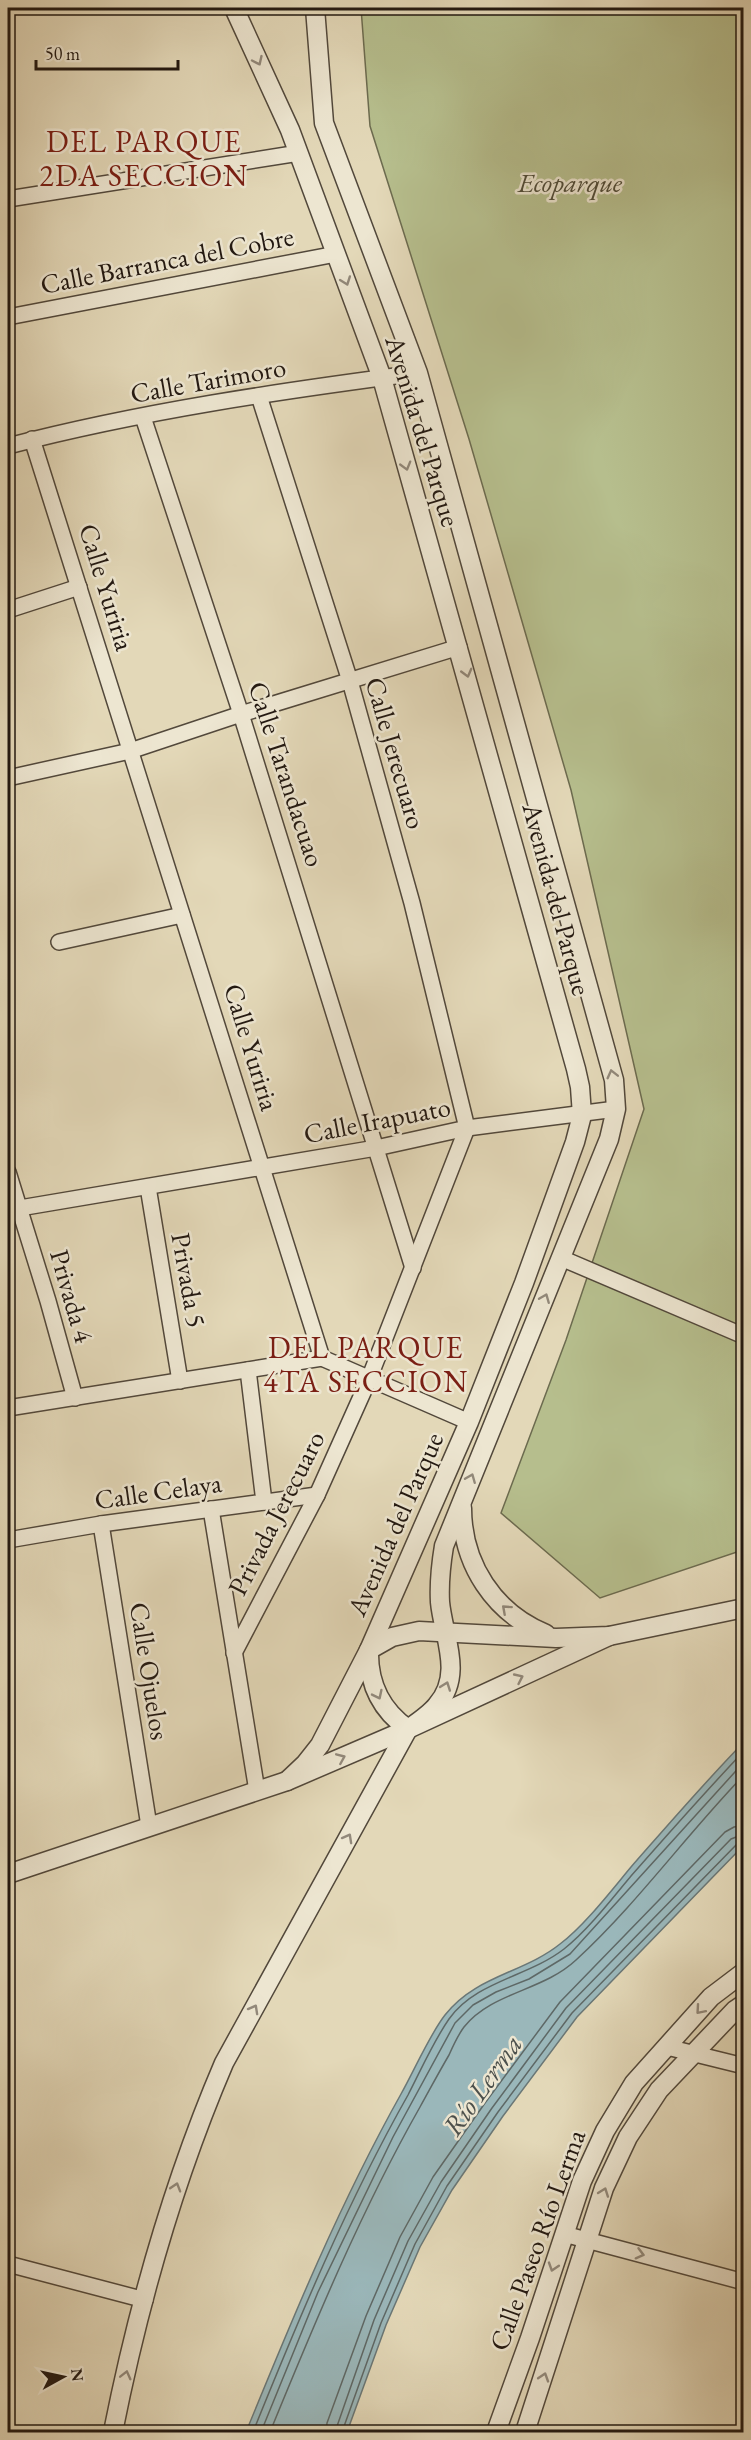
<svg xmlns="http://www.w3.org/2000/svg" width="751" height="2440" font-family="'EB Garamond',serif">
<rect width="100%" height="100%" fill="#e3d8b8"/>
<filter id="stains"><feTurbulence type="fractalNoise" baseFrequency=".00333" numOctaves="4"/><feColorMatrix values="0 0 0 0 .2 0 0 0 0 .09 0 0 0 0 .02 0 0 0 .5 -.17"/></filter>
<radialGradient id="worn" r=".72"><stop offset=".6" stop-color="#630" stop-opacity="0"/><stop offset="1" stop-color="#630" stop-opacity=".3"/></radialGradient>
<path fill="#b6be8d" stroke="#6c6b4f" stroke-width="1.5" d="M361,8H743V1550L600,1598L501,1513L566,1340L644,1109L571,790L469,439L370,126Z"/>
<path fill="#9ab7ba" stroke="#6a7776" stroke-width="1.5" d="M743,1743V1846L577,2017L503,2116L452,2190L420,2247L386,2325L347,2432H246C293,2317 340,2203 401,2094C414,2071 430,2034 445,2015C475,1976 524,1973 560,1944C584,1926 611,1891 631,1867C668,1825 704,1783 743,1743Z"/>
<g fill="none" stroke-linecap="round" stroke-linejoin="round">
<g stroke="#5e6866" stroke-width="1.5">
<path d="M253,2432C299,2318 347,2203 408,2095C421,2070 433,2042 449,2019C476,1981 528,1977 564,1949C587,1931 612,1899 631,1876C668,1834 705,1792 744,1751"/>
<path d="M261,2432L318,2292L393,2137L455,2023L473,2005L496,1992L529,1979L570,1954L744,1762"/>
<path d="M270,2432C315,2322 361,2211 420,2107C430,2089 439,2072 449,2055C453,2046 458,2035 464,2027C492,1992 543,1991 576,1960C637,1904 686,1835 744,1775"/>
<path d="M326,2432L327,2423L366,2316L400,2237L433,2177L485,2103L560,2002L725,1832L734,1827L744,1825"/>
<path d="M335,2432L374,2320L408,2241L441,2182L492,2108L566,2008L731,1839L744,1834"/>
<path d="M342,2432L381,2323L415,2244L447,2186L498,2112L572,2013L737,1844L744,1842"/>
</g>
<g stroke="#52483b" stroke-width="18">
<g id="minor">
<path d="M8,199L299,153"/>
<path d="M8,317L336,254"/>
<path d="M143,417L241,714L413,1268"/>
<path d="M32,439L322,1358"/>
<path d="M8,446C142,411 281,391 418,373"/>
<path d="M8,610L79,587"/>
<path d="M8,778L130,751L241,714L459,647"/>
<path d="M59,942L182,915"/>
<path d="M8,1172L48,1301L75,1398"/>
<path d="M148,1187L180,1381"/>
<path d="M8,1210L376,1148L467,1128L616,1109"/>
<path d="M561,1258L744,1336"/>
<path d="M322,1358L469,1422"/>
<path d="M248,1370L264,1502"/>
<path d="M8,1408L322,1358"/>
<path d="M211,1509L257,1791"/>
<path d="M101,1524L149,1826"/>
<path d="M8,1540L101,1524L317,1495"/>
<path d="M234,1653L317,1495L369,1379L467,1128L412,903L350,681L259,396"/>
<path d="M667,2047L744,2066"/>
<path d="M564,2234L744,2282"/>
<path d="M8,2264L145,2300"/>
</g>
</g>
<g stroke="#52483b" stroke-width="21">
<g id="tertiary">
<path d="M234,8L290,130L382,378L576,1069L580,1087L582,1115L575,1142L524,1283L469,1422L369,1650L320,1745L305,1764L287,1781"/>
<path d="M462,1508C462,1564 494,1613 546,1634"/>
<path d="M408,1729C381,1710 368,1684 369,1650L392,1637L419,1631L556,1638L609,1636L744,1608"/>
<path d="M8,1874L287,1781L408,1729L609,1636"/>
<path d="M113,2432C138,2306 173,2182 224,2063L408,1729C418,1722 430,1714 437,1705C464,1674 443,1636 440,1602C439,1583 441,1564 444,1546L609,1139L616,1109L614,1080L418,373L324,123L315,8"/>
<path d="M496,2432L530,2338L582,2181L605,2131L634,2083L711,1997L744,1972"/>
<path d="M525,2432L604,2188L628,2137L659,2090L735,2010L744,2004"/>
</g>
</g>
<use href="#minor" stroke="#ede6d1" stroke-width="15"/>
<use href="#tertiary" stroke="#ede6d1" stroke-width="18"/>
</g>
<defs><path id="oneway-chevron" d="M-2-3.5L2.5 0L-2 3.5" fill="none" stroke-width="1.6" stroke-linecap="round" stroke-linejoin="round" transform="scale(1.5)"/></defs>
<g stroke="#92897b">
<use href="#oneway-chevron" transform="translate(258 61) rotate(65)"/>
<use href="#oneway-chevron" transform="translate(346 281) rotate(70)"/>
<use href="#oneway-chevron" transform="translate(406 466) rotate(74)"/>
<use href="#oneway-chevron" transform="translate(467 673) rotate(75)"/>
<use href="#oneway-chevron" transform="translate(612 1074) rotate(-104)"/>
<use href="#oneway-chevron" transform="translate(545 1298) rotate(-68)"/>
<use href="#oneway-chevron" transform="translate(471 1478) rotate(-68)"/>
<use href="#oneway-chevron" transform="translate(506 1609) rotate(-138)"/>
<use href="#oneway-chevron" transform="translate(519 1678) rotate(-25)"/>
<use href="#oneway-chevron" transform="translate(446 1686) rotate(-70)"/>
<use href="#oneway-chevron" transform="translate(378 1695) rotate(64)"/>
<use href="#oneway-chevron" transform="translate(341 1758) rotate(-23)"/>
<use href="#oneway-chevron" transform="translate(348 1838) rotate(-61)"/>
<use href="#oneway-chevron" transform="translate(254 2009) rotate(-61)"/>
<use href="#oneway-chevron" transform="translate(700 2010) rotate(131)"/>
<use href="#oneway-chevron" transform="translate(176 2187) rotate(-73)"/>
<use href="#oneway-chevron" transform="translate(604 2192) rotate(-70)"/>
<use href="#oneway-chevron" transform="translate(640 2254) rotate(15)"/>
<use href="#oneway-chevron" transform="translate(553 2267) rotate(108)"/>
<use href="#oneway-chevron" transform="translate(126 2375) rotate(-76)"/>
<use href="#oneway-chevron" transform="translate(544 2377) rotate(-72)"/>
</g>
<g text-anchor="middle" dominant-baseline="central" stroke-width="5" stroke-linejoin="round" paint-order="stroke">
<g font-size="27" font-style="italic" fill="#4e4a36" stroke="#ede6d1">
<text x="570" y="182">Ecoparque</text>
</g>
<g font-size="27" fill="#221811" stroke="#ede6d1">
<text transform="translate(167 260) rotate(-11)">Calle Barranca del Cobre</text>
<text transform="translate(208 380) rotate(-10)">Calle Tarimoro</text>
<text transform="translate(423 431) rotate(73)">Avenida del Parque</text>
<text transform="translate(107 587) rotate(73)">Calle Yuriria</text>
<text transform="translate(396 753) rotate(74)">Calle Jerecuaro</text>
<text transform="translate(287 774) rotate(72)">Calle Tarandacuao</text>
<text transform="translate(557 899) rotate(75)">Avenida del Parque</text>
<text transform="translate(252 1047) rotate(73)">Calle Yuriria</text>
<text transform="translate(377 1120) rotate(-11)">Calle Irapuato</text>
<text transform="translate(189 1280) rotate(80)">Privada 5</text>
<text transform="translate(72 1296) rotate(74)">Privada 4</text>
<text transform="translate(158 1491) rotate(-8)">Calle Celaya</text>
<text transform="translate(276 1513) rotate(-63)">Privada Jerecuaro</text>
<text transform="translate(395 1524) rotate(-66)">Avenida del Parque</text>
<text transform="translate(150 1671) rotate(81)">Calle Ojuelos</text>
<text transform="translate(537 2240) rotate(-70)">Calle Paseo Río Lerma</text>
</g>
<g font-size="28" font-style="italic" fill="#4c504c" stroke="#ede6d1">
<text transform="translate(482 2085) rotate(-55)">Río Lerma</text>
</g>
<g font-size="30" letter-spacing="1.5" fill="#7a1f14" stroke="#ede6d1">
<text x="144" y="141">DEL PARQUE<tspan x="144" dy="34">2DA SECCION</tspan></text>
<text x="366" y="1347">DEL PARQUE<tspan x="366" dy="34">4TA SECCION</tspan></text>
</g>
</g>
<rect width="751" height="2440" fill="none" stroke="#e3d8b8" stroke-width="30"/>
<rect x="9" y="9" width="733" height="2422" fill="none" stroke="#221811" stroke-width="3"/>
<rect x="15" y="15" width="721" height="2410" fill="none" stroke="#221811" stroke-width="1.5"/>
<g transform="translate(63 2377) rotate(82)" stroke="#ede6d1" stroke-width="4.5" paint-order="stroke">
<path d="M0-4.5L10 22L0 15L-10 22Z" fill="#221811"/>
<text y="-9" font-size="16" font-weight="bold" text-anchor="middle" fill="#221811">N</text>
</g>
<path d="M36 60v9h142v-9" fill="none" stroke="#221811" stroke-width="3"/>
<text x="45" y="60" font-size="18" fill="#221811" stroke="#ede6d1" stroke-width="4.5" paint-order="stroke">50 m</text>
<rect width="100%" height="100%" filter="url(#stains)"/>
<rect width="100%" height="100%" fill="url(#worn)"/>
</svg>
